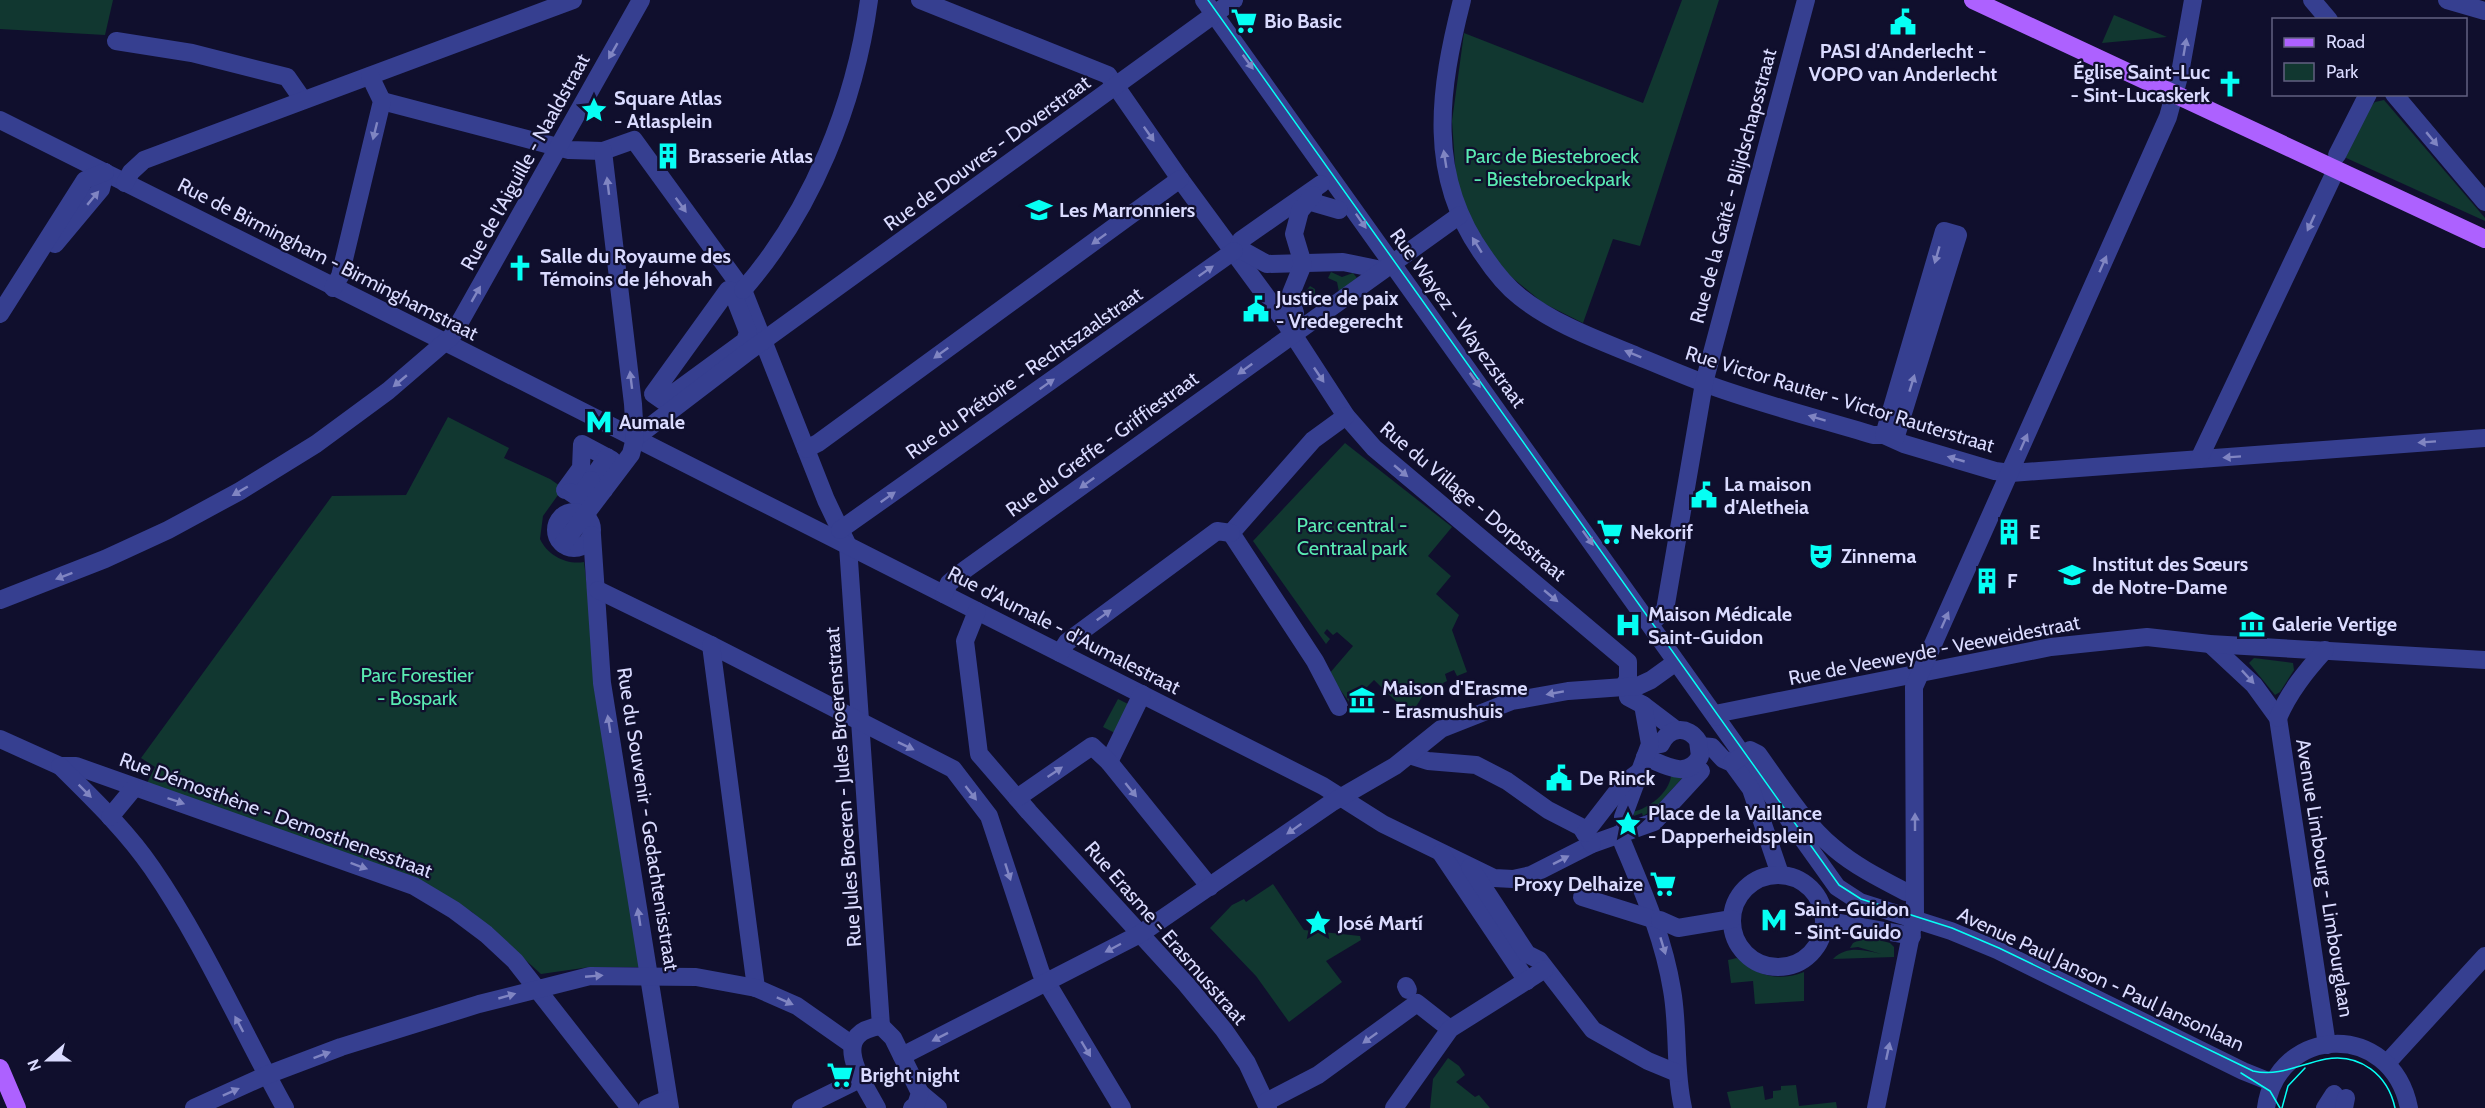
<svg xmlns="http://www.w3.org/2000/svg" width="2485" height="1108" font-family="Cabin,sans-serif">
<rect width="100%" height="100%" fill="#100f2d"/>
<g fill="#113730">
<path d="M0,0H113L105,35L0,29Z"/>
<path d="M1682,0H1719L1640,246L1613,239L1583,323L1543,303L1509,275L1486,247L1466,213L1456,178L1452,121L1464,33L1643,103Z"/>
<path d="M2114,15L2167,37L2102,43Z"/>
<path d="M2384,100L2485,218V221L2344,157L2371,106L2375,102Z"/>
<path d="M1331,272L1342,277L1353,273L1357,278L1339,292L1337,282L1328,278Z"/>
<path d="M1310,286L1315,289V297L1323,301L1318,307L1310,303L1302,306L1296,297L1304,293Z"/>
<path d="M448,417L509,448L504,458L550,479L563,488L543,516L540,539C548,556 567,565 584,562L597,668L641,967H590L541,974L472,912L412,876L146,785L155,767L141,758L332,496L406,495Z"/>
<path d="M1345,443L1452,527L1428,556L1451,576L1436,594L1459,615L1452,630L1467,672L1457,676L1454,670L1445,674L1447,681L1443,683L1445,689L1435,694L1432,687L1427,689L1412,713L1404,709L1374,680L1366,688L1363,686L1354,695L1355,698L1349,702L1329,674L1353,646L1337,632L1333,635L1327,629L1324,633L1330,639L1326,644L1253,541Z"/>
<path d="M2254,658L2293,663L2294,670L2280,692L2275,695L2249,663Z"/>
<path d="M1118,699L1132,706L1117,734L1103,727Z"/>
<path d="M1685,775L1653,810L1643,816L1642,813L1634,816L1633,812C1649,808 1669,793 1671,776Z"/>
<path d="M1273,884L1304,930L1360,936L1361,940L1326,961L1342,982L1289,1022L1256,976L1210,928L1232,905L1244,899L1246,902Z"/>
<path d="M1867,936L1890,943L1894,947V957L1833,959C1847,945 1865,950 1881,954L1858,947L1850,948L1853,943Z"/>
<path d="M1737,958C1757,976 1778,982 1804,972V1001L1755,1004L1753,981L1731,983L1728,960Z"/>
<path d="M1448,1058L1459,1066L1465,1075L1456,1082L1475,1097L1479,1095L1490,1108H1430L1433,1079Z"/>
<path d="M1796,1085L1799,1106L1836,1102L1837,1108H1731L1727,1092L1763,1086L1765,1100L1773,1098V1091L1781,1090V1086Z"/>
</g>
<g fill="none" stroke-linecap="round" stroke-linejoin="round">
<g stroke="#363f90" stroke-width="18">
<path d="M920,0L1108,75L1180,179L1285,322L1346,416L1374,448L1628,662V679L1623,687"/>
<path d="M1204,0L1837,887L1860,902L1951,931L1997,950L2243,1071L2273,1083"/>
<path d="M1462,0C1439,90 1426,176 1484,256C1494,271 1506,286 1520,297C1554,324 1596,339 1637,356C1662,366 1687,377 1712,386C1765,405 1820,419 1873,435H1884L1904,444L1995,471L2011,473L2485,438"/>
<path d="M2312,0L2329,20"/>
<path d="M2447,0L2485,11"/>
<path d="M116,41L192,53L287,77L303,100"/>
<path d="M2394,94L2485,202"/>
<path d="M382,101L569,150L603,151L634,140L743,290L826,500L848,546L881,1026"/>
<path d="M0,120L459,349L1323,786L1383,824L1494,878L1513,879L1531,875L1592,844L1654,822L1701,771"/>
<path d="M2337,155L2368,94"/>
<path d="M125,183L131,172L144,160L573,0"/>
<path d="M1321,184L1241,240L1238,248L1267,264L1343,262L1382,270"/>
<path d="M1308,201L1339,210"/>
<path d="M55,244L101,189L105,172"/>
<path d="M333,288L340,276L382,101L370,76"/>
<path d="M728,290L732,291L748,332L745,341L663,401L653,394Z"/>
<path d="M743,290C812,211 855,104 869,0"/>
<path d="M0,314L85,180L105,172"/>
<path d="M1289,320L1295,313L1290,296L1303,264L1294,234L1300,211L1313,195"/>
<path d="M1884,435L1944,231L1958,235L1895,439"/>
<path d="M635,438L745,354L1234,0"/>
<path d="M806,449L818,443L1180,179"/>
<path d="M2199,459L2336,170"/>
<path d="M565,490L581,468L582,444L612,460"/>
<path d="M604,490L591,480L607,457"/>
<path d="M570,492L579,498L591,480"/>
<circle cx="574" cy="530" r="18"/>
<path d="M840,530L1234,251"/>
<path d="M1231,533L1315,661L1339,707"/>
<path d="M1231,533L1313,440L1346,416"/>
<path d="M592,535L602,683L670,1108"/>
<path d="M563,544L631,454L635,438L633,404L603,151"/>
<path d="M598,590L711,645L953,769L989,816L1041,973L1122,1108"/>
<path d="M944,594L949,583L966,569L1460,215"/>
<path d="M0,600L105,559L168,530L240,491L316,444L388,391L452,336L641,0"/>
<path d="M977,611L965,641L979,754L1029,812L1186,984L1224,1030L1247,1063L1268,1108"/>
<path d="M1650,624L1665,610L1704,383L1806,0"/>
<path d="M2210,644L2254,685L2278,718L2327,1045"/>
<path d="M711,645L756,988"/>
<path d="M1060,653L1067,642L1217,531L1231,533"/>
<path d="M1643,705L1676,730"/>
<path d="M1716,717L1720,713L2051,647L2147,637L2210,644L2485,660"/>
<path d="M2278,718C2289,692 2306,671 2325,650"/>
<path d="M0,739L60,766H76L414,886L454,910L486,934L515,961L630,1108"/>
<path d="M1700,746L1712,747L1723,759L1732,763L1751,789L1780,874"/>
<path d="M1409,755L1428,761L1476,765L1507,781L1548,810L1581,827L1592,844"/>
<path d="M1645,757C1663,764 1688,781 1700,756L1698,741C1688,725 1669,727 1661,744H1650"/>
<path d="M1109,762L1142,694"/>
<path d="M1732,763L1750,750L1758,754C1781,786 1803,822 1834,848C1855,866 1881,879 1906,892"/>
<path d="M60,766C92,798 126,830 152,868C203,942 241,1029 285,1108"/>
<path d="M1017,798L1092,746L1109,762L1210,887"/>
<path d="M110,817L134,788"/>
<path d="M1627,827L1623,817L1650,744L1643,705L1628,697"/>
<path d="M1585,833L1623,784L1639,772"/>
<path d="M1619,834C1640,885 1663,934 1672,990C1679,1029 1674,1069 1683,1108"/>
<path d="M1441,853L1527,981"/>
<path d="M1470,867L1527,954L1539,960L1593,1030L1648,1061L1677,1073"/>
<circle cx="1778" cy="921" r="46"/>
<path d="M1582,897L1649,918"/>
<path d="M1660,920L1678,928L1732,919"/>
<path d="M1824,928L1835,922L1912,936"/>
<path d="M1406,986L1408,990"/>
<path d="M902,1056L1140,934L1331,803L1395,766L1441,729L1512,701L1568,691L1638,686L1651,680L1676,662"/>
<path d="M2387,1063L2485,956"/>
<path d="M920,1093L938,1108"/>
<path d="M1266,1102L1318,1075L1417,1003L1450,1029"/>
<path d="M194,1108L267,1075L341,1047L479,1004L590,976L696,977L756,988L797,1006L851,1044"/>
<path d="M647,1108L668,1099"/>
<path d="M801,1108L862,1078"/>
<path d="M877,1108C862,1080 828,1033 881,1026L893,1038L920,1093L916,1105L912,1108"/>
<path d="M1394,1108L1450,1029L1545,969"/>
<path d="M1876,1108L1915,915L1914,687L2168,117L2180,73L2193,0"/>
<path d="M2266,1108C2277,1026 2391,1019 2409,1108"/>
<path d="M2325,1108L2334,1094"/>
<path d="M2344,1108L2346,1098"/>
</g>
<g stroke="#ad61ff" stroke-width="18">
<path d="M1973,0L2485,239"/>
<path d="M0,1068L17,1108"/>
</g>
<g stroke="#06fff4" stroke-width="1.5">
<path d="M1208,0L1839,885L1861,899L1952,928L1999,948L2253,1071C2280,1077 2300,1064 2326,1059C2360,1053 2388,1075 2395,1108"/>
<path d="M2241,1073L2270,1091L2280,1108"/>
<path d="M2282,1108L2288,1086L2305,1068"/>
</g>
</g>
<defs><path id="oneway-solid" d="M-6-.8H1V-3.2L6.5 0L1 3.2V.8H-6Z" transform="scale(1.5)"/></defs>
<g fill="#8085c2">
<use href="#oneway-solid" transform="translate(2185 47) rotate(-80)"/>
<use href="#oneway-solid" transform="translate(613 51) rotate(120)"/>
<use href="#oneway-solid" transform="translate(1248 62) rotate(54)"/>
<use href="#oneway-solid" transform="translate(375 131) rotate(104)"/>
<use href="#oneway-solid" transform="translate(1149 134) rotate(55)"/>
<use href="#oneway-solid" transform="translate(2432 139) rotate(50)"/>
<use href="#oneway-solid" transform="translate(1445 159) rotate(-99)"/>
<use href="#oneway-solid" transform="translate(608 186) rotate(-97)"/>
<use href="#oneway-solid" transform="translate(93 198) rotate(-50)"/>
<use href="#oneway-solid" transform="translate(681 205) rotate(54)"/>
<use href="#oneway-solid" transform="translate(1361 221) rotate(55)"/>
<use href="#oneway-solid" transform="translate(2311 223) rotate(115)"/>
<use href="#oneway-solid" transform="translate(1099 239) rotate(144)"/>
<use href="#oneway-solid" transform="translate(1477 245) rotate(-122)"/>
<use href="#oneway-solid" transform="translate(1937 255) rotate(106)"/>
<use href="#oneway-solid" transform="translate(2103 264) rotate(-66)"/>
<use href="#oneway-solid" transform="translate(1206 271) rotate(-35)"/>
<use href="#oneway-solid" transform="translate(476 294) rotate(-60)"/>
<use href="#oneway-solid" transform="translate(941 353) rotate(144)"/>
<use href="#oneway-solid" transform="translate(1633 354) rotate(-158)"/>
<use href="#oneway-solid" transform="translate(1245 369) rotate(144)"/>
<use href="#oneway-solid" transform="translate(1319 375) rotate(56)"/>
<use href="#oneway-solid" transform="translate(631 380) rotate(-97)"/>
<use href="#oneway-solid" transform="translate(1475 380) rotate(54)"/>
<use href="#oneway-solid" transform="translate(400 381) rotate(140)"/>
<use href="#oneway-solid" transform="translate(1912 383) rotate(-73)"/>
<use href="#oneway-solid" transform="translate(1047 384) rotate(-35)"/>
<use href="#oneway-solid" transform="translate(1817 418) rotate(-163)"/>
<use href="#oneway-solid" transform="translate(2024 442) rotate(-66)"/>
<use href="#oneway-solid" transform="translate(2427 442) rotate(176)"/>
<use href="#oneway-solid" transform="translate(2232 457) rotate(176)"/>
<use href="#oneway-solid" transform="translate(1956 459) rotate(-164)"/>
<use href="#oneway-solid" transform="translate(1401 471) rotate(40)"/>
<use href="#oneway-solid" transform="translate(1087 483) rotate(144)"/>
<use href="#oneway-solid" transform="translate(240 491) rotate(150)"/>
<use href="#oneway-solid" transform="translate(888 497) rotate(-35)"/>
<use href="#oneway-solid" transform="translate(1588 538) rotate(54)"/>
<use href="#oneway-solid" transform="translate(64 576) rotate(159)"/>
<use href="#oneway-solid" transform="translate(1551 596) rotate(40)"/>
<use href="#oneway-solid" transform="translate(1104 615) rotate(-36)"/>
<use href="#oneway-solid" transform="translate(1945 620) rotate(-66)"/>
<use href="#oneway-solid" transform="translate(2248 677) rotate(47)"/>
<use href="#oneway-solid" transform="translate(1555 693) rotate(170)"/>
<use href="#oneway-solid" transform="translate(609 724) rotate(-99)"/>
<use href="#oneway-solid" transform="translate(906 746) rotate(26)"/>
<use href="#oneway-solid" transform="translate(1055 772) rotate(-34)"/>
<use href="#oneway-solid" transform="translate(1131 790) rotate(51)"/>
<use href="#oneway-solid" transform="translate(85 791) rotate(45)"/>
<use href="#oneway-solid" transform="translate(971 793) rotate(52)"/>
<use href="#oneway-solid" transform="translate(176 801) rotate(19)"/>
<use href="#oneway-solid" transform="translate(1915 822) rotate(-90)"/>
<use href="#oneway-solid" transform="translate(1294 829) rotate(145)"/>
<use href="#oneway-solid" transform="translate(1561 860) rotate(-27)"/>
<use href="#oneway-solid" transform="translate(359 866) rotate(20)"/>
<use href="#oneway-solid" transform="translate(1008 872) rotate(72)"/>
<use href="#oneway-solid" transform="translate(639 917) rotate(-99)"/>
<use href="#oneway-solid" transform="translate(1663 946) rotate(73)"/>
<use href="#oneway-solid" transform="translate(1113 948) rotate(152)"/>
<use href="#oneway-solid" transform="translate(594 976) rotate(-5)"/>
<use href="#oneway-solid" transform="translate(507 996) rotate(-16)"/>
<use href="#oneway-solid" transform="translate(785 1001) rotate(24)"/>
<use href="#oneway-solid" transform="translate(239 1024) rotate(-118)"/>
<use href="#oneway-solid" transform="translate(940 1037) rotate(153)"/>
<use href="#oneway-solid" transform="translate(1370 1038) rotate(144)"/>
<use href="#oneway-solid" transform="translate(1086 1049) rotate(59)"/>
<use href="#oneway-solid" transform="translate(1888 1051) rotate(-78)"/>
<use href="#oneway-solid" transform="translate(322 1055) rotate(-20)"/>
<use href="#oneway-solid" transform="translate(231 1092) rotate(-24)"/>
</g>
<defs>
<g id="supermarket-bare" transform="scale(2.07)"><path d="M-6-5.5h2.5l.6 2H6L4.5 2H-2.5L-4.4-4H-6ZM-1.5 3.2a1.3 1.3 0 1 0 .1 0ZM3 3.2a1.3 1.3 0 1 0 .1 0Z" fill="#06fff4" stroke="#100f2d" stroke-width="2.5" paint-order="stroke"/></g>
<g id="civic-bare" transform="scale(2.07)"><path d="M-.6-6.5H3V-4.5H.6V-3L4-1V1h2V6H-6V1h2V-1L-.6-3ZM-1.2 2.5V6h2.4V2.5Z" fill="#06fff4" stroke="#100f2d" stroke-width="2.5" paint-order="stroke"/></g>
<g id="church-bare" transform="scale(2.07)"><path d="M-1.2-6h2.4v3.5h3.3v2.4h-3.3V6h-2.4V-.1h-3.3v-2.4h3.3Z" fill="#06fff4" stroke="#100f2d" stroke-width="2.5" paint-order="stroke"/></g>
<g id="sight-bare" transform="scale(2.07)"><path d="M0-6L1.8-2.2L6-1.7L2.9 1.2L3.7 5.4L0 3.3L-3.7 5.4L-2.9 1.2L-6-1.7L-1.8-2.2Z" fill="#06fff4" stroke="#100f2d" stroke-width="2.5" paint-order="stroke"/></g>
<g id="building-bare" transform="scale(2.07)"><path d="M-4-6H4V6H1V3H-1V6H-4ZM-2.5-4.3h1.7v1.8h-1.7ZM.8-4.3h1.7v1.8H.8ZM-2.5-1h1.7V.8h-1.7ZM.8-1h1.7V.8H.8Z" fill="#06fff4" stroke="#100f2d" stroke-width="2.5" paint-order="stroke"/></g>
<g id="school-bare" transform="scale(2.07)"><path d="M0-5L7-2L0 1L-7-2ZM-4 1L0 2.5L4 1V4Q0 6-4 4Z" fill="#06fff4" stroke="#100f2d" stroke-width="2.5" paint-order="stroke"/></g>
<g id="metro-bare" transform="scale(2.07)"><path d="M-5.5 5V-5H-3L0 0L3-5H5.5V5H3V-.5L0 4L-3-.5V5Z" fill="#06fff4" stroke="#100f2d" stroke-width="2.5" paint-order="stroke"/></g>
<g id="theatre-bare" transform="scale(2.07)"><path d="M-5-5.5Q0-4 5-5.5V0Q5 5 0 6Q-5 5-5 0ZM-3.3-2.5H-1v1.5H-3.3ZM1-2.5H3.3v1.5H1ZM-2.8 1Q0 5.5 2.8 1Z" fill="#06fff4" stroke="#100f2d" stroke-width="2.5" paint-order="stroke"/></g>
<g id="university-bare" transform="scale(2.07)"><path d="M0-5L7-2L0 1L-7-2ZM-4 1L0 2.5L4 1V4Q0 6-4 4Z" fill="#06fff4" stroke="#100f2d" stroke-width="2.5" paint-order="stroke"/></g>
<g id="museum-bare" transform="scale(2.07)"><path d="M0-6L6-3V-2H-6V-3ZM-5-1h2V3h-2ZM-1-1h2V3h-2ZM3-1h2V3H3ZM-6 4H6V6H-6Z" fill="#06fff4" stroke="#100f2d" stroke-width="2.5" paint-order="stroke"/></g>
<g id="hospital-bare" transform="scale(2.07)"><path d="M-5-5h3v3.5h4V-5h3V5h-3V1.5h-4V5h-3Z" fill="#06fff4" stroke="#100f2d" stroke-width="2.5" paint-order="stroke"/></g>
</defs>
<g fill-rule="evenodd">
<use href="#supermarket-bare" x="1244" y="21"/>
<use href="#civic-bare" x="1903" y="22"/>
<use href="#church-bare" x="2230" y="84"/>
<use href="#sight-bare" x="594" y="110"/>
<use href="#building-bare" x="668" y="156"/>
<use href="#school-bare" x="1039" y="210"/>
<use href="#church-bare" x="520" y="268"/>
<use href="#civic-bare" x="1256" y="309"/>
<use href="#metro-bare" x="599" y="422"/>
<use href="#civic-bare" x="1704" y="495"/>
<use href="#supermarket-bare" x="1610" y="532"/>
<use href="#building-bare" x="2009" y="532"/>
<use href="#theatre-bare" x="1821" y="556"/>
<use href="#university-bare" x="2072" y="575"/>
<use href="#building-bare" x="1987" y="581"/>
<use href="#museum-bare" x="2252" y="624"/>
<use href="#hospital-bare" x="1628" y="625"/>
<use href="#museum-bare" x="1362" y="700"/>
<use href="#civic-bare" x="1559" y="778"/>
<use href="#sight-bare" x="1628" y="824"/>
<use href="#supermarket-bare" x="1663" y="884"/>
<use href="#metro-bare" x="1774" y="920"/>
<use href="#sight-bare" x="1318" y="923"/>
<use href="#supermarket-bare" x="840" y="1075"/>
</g>
<g text-anchor="middle" dominant-baseline="central" stroke-width="4.5" stroke-linejoin="round" paint-order="stroke">
<g font-size="20" font-weight="bold" fill="#dadbff" stroke="#100f2d" text-anchor="start">
<text x="1264" y="21">Bio Basic</text>
<text x="1903" y="51" text-anchor="middle">PASI d'Anderlecht -<tspan x="1903" dy="23">VOPO van Anderlecht</tspan></text>
<text x="2210" y="72" text-anchor="end">Église Saint-Luc<tspan x="2210" dy="23">- Sint-Lucaskerk</tspan></text>
<text x="614" y="98">Square Atlas<tspan x="614" dy="23">- Atlasplein</tspan></text>
<text x="688" y="156">Brasserie Atlas</text>
<text x="1059" y="210">Les Marronniers</text>
<text x="540" y="256">Salle du Royaume des<tspan x="540" dy="23">Témoins de Jéhovah</tspan></text>
<text x="1276" y="298">Justice de paix<tspan x="1276" dy="23">- Vredegerecht</tspan></text>
<text x="619" y="422">Aumale</text>
<text x="1724" y="484">La maison<tspan x="1724" dy="23">d'Aletheia</tspan></text>
<text x="1630" y="532">Nekorif</text>
<text x="2029" y="532">E</text>
<text x="1841" y="556">Zinnema</text>
<text x="2092" y="564">Institut des Sœurs<tspan x="2092" dy="23">de Notre-Dame</tspan></text>
<text x="2007" y="581">F</text>
<text x="1648" y="614">Maison Médicale<tspan x="1648" dy="23">Saint-Guidon</tspan></text>
<text x="2272" y="624">Galerie Vertige</text>
<text x="1382" y="688">Maison d'Erasme<tspan x="1382" dy="23">- Erasmushuis</tspan></text>
<text x="1579" y="778">De Rinck</text>
<text x="1648" y="813">Place de la Vaillance<tspan x="1648" dy="23">- Dapperheidsplein</tspan></text>
<text x="1643" y="884" text-anchor="end">Proxy Delhaize</text>
<text x="1794" y="909">Saint-Guidon<tspan x="1794" dy="23">- Sint-Guido</tspan></text>
<text x="1338" y="923">José Martí</text>
<text x="860" y="1075">Bright night</text>
</g>
<g font-size="20" fill="#dadbff" stroke="#100f2d">
<text transform="translate(987 153) rotate(-36)">Rue de Douvres - Doverstraat</text>
<text transform="translate(525 162) rotate(-61)">Rue de l'Aiguille - Naaldstraat</text>
<text transform="translate(1733 186) rotate(-75)">Rue de la Gaîté - Blijdschapsstraat</text>
<text transform="translate(328 259) rotate(27)">Rue de Birmingham - Birminghamstraat</text>
<text transform="translate(1458 318) rotate(54)">Rue Wayez - Wayezstraat</text>
<text transform="translate(1024 373) rotate(-35)">Rue du Prétoire - Rechtszaalstraat</text>
<text transform="translate(1840 399) rotate(17)">Rue Victor Rauter - Victor Rauterstraat</text>
<text transform="translate(1102 444) rotate(-36)">Rue du Greffe - Griffiestraat</text>
<text transform="translate(1473 501) rotate(40)">Rue du Village - Dorpsstraat</text>
<text transform="translate(1064 630) rotate(27)">Rue d'Aumale - d'Aumalestraat</text>
<text transform="translate(1934 650) rotate(-11)">Rue de Veeweyde - Veeweidestraat</text>
<text transform="translate(843 787) rotate(-94)">Rue Jules Broeren - Jules Broerenstraat</text>
<text transform="translate(276 815) rotate(20)">Rue Démosthène - Demosthenesstraat</text>
<text transform="translate(648 819) rotate(81)">Rue du Souvenir - Gedachtenisstraat</text>
<text transform="translate(2325 878) rotate(81)">Avenue Limbourg - Limbourglaan</text>
<text transform="translate(1166 933) rotate(49)">Rue Erasme - Erasmusstraat</text>
<text transform="translate(2101 979) rotate(25)">Avenue Paul Janson - Paul Jansonlaan</text>
</g>
<g font-size="20" fill="#5aebb2" stroke="#100f2d">
<text x="1552" y="156">Parc de Biestebroeck<tspan x="1552" dy="23">- Biestebroeckpark</tspan></text>
<text x="1352" y="525">Parc central -<tspan x="1352" dy="23">Centraal park</tspan></text>
<text x="417" y="675">Parc Forestier<tspan x="417" dy="23">- Bospark</tspan></text>
</g>
</g>
<rect x="2272" y="18" width="195" height="78" fill="#100f2d" stroke="#616181" stroke-width="1.5"/>
<rect x="2284" y="38" width="30" height="9" fill="#ad61ff" stroke="#616181" stroke-width="1.5"/>
<text x="2326" y="48" font-size="18" fill="#dadbff">Road</text>
<rect x="2284" y="63" width="30" height="18" fill="#113730" stroke="#616181" stroke-width="1.5"/>
<text x="2326" y="78" font-size="18" fill="#dadbff">Park</text>
<g transform="translate(48 1060) rotate(249)" stroke="#100f2d" stroke-width="4.5" paint-order="stroke">
<path d="M0-4.5L10 22L0 15L-10 22Z" fill="#dadbff"/>
<text y="-9" font-size="16" font-weight="bold" text-anchor="middle" fill="#dadbff">N</text>
</g>
</svg>
